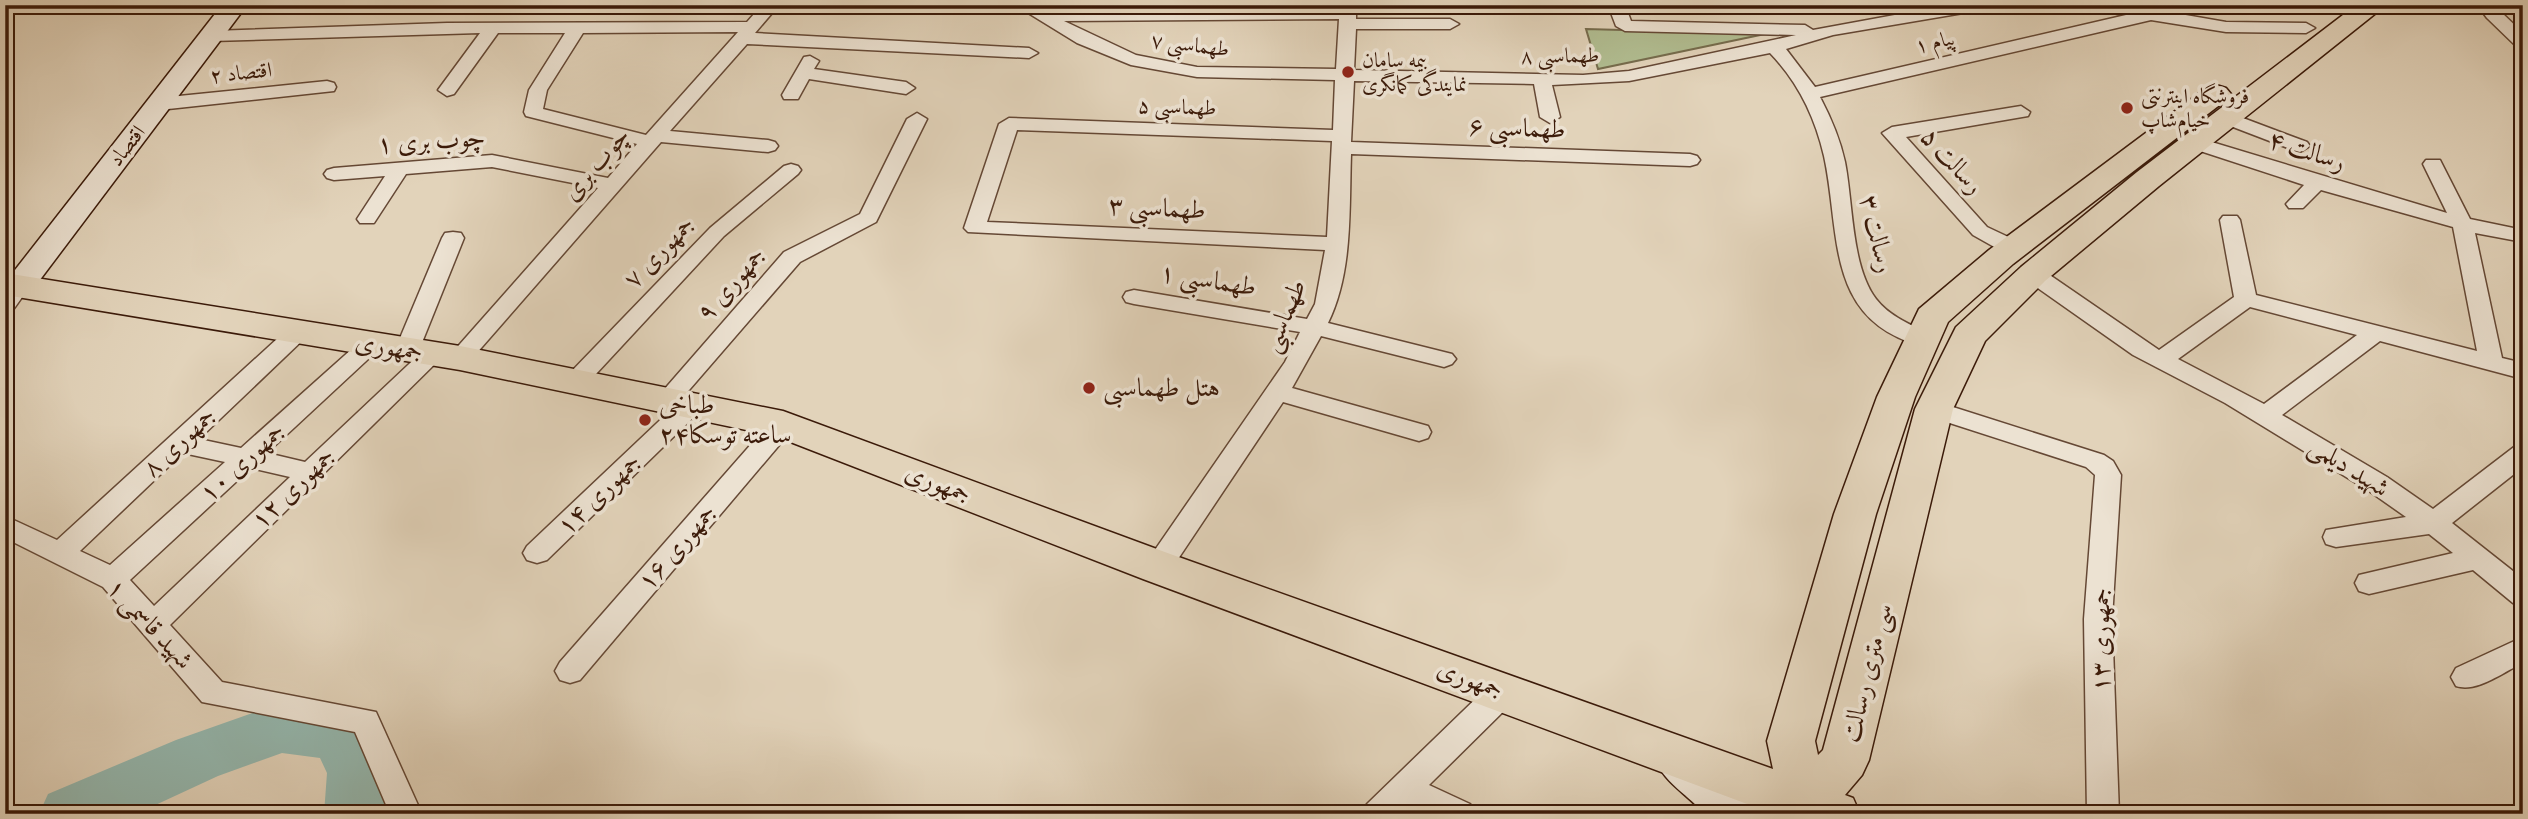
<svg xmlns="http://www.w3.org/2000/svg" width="2528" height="819" font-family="'IM FELL Double Pica',Amiri,serif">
<rect width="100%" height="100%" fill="#e2d3ba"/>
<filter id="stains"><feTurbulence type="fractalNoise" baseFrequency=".00286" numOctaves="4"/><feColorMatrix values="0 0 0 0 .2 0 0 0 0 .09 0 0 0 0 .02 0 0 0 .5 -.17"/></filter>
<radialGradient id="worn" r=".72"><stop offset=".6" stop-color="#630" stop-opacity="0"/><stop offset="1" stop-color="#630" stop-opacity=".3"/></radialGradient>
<path fill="#b1bd91" stroke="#766c4d" stroke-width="2" d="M1586,29L1765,34L1598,69Z"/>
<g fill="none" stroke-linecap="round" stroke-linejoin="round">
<path fill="#95b8af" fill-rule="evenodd" d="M281,703L339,711L360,718L387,773L386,814H324L327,773L320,758L282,753L218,776L136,814H39L48,794L176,740Z"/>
<g stroke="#654835" stroke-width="3">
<g id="minor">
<path d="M762,5H779L755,33L1029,48L1038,53L1029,58L747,44L670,131L768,140L775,142L778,146L775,150L768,152L661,142L468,363L460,366L452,363L448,358L452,353L598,188L492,167L406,174L374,223H360L357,219L385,176L334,180L327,178L324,174L327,170L334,168L492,155L608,178L637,144L526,116L524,112L529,90L565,33H498L454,94L447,96L438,90L480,33L212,41L203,36L212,31L447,23L747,22ZM738,32L646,135L543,109L547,90L583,33Z"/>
<path d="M1015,5H1036L1046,11L1339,9L1340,5H1356V19H1450L1459,24L1450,29H1356L1354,70L1583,75L1629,71L1796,35L1625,31L1616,26L1608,5H1625L1631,21L1805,25L1813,30L1949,5H1989L1981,10L1833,35L1786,49L1815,87L2126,15L2092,10L2084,5H2128L2226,22L2306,23L2315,28L2306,33L2226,32L2151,20L1820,97C1831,118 1840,139 1845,162C1853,202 1851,266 1876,299C1889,316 1911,325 1930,334L1934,339L1930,344L1922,346C1824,320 1841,233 1824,156C1815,117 1798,82 1770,53L1629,81L1552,85L1560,117L1550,123L1540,117L1534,84L1354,81L1351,142L1690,154L1697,156L1700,160L1697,164L1690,166L1351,154C1349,210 1353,272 1328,323L1452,354L1456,359L1452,364L1444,367L1321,336L1292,388L1428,426L1431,432L1428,438L1419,441L1283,402L1168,574L1158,577L1148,574L1144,567L1148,560L1285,362L1300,332L1134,304L1126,302L1123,297L1126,292L1134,290L1307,319L1315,304L1325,250L968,232L964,228L999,124L1009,118L1333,130L1335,80L1197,77L1131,65L1077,43ZM1339,19L1336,69L1197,67L1136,55L1064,21ZM1017,130L1332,141L1327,237L987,222Z"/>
<path d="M2487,5H2504L2502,13L2523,33V48L2517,47L2487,18L2484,14Z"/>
<path d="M810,56L819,61L814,69L906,82L915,88L906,94L809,79L798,99H784L782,95L804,57Z"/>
<path d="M327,81L334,83L336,87L334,91L159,110L150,104L159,98Z"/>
<path d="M2021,106L2030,112L2028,116L1906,137L1987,227L2021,243L2024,248L2021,253H2005L1973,235L1882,133L1892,127Z"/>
<path d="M2227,112L2307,142L2310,146L2300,152L2293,150L2220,122L2217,118L2220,114Z"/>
<path d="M917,113L927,119L876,222L800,262L677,404L691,397L700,399L703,405L700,411L547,560L537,563L527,560L523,553L527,546L675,406L667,408L658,406L655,400L784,252L860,214L907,119Z"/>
<path d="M2195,137L2447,213L2423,164L2426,160H2440L2470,219L2523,230V242L2475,233L2502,358L2523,363V379L2380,341L2282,415L2387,477L2433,509L2514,447L2523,444V467L2452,523L2523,579V606L2513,603L2473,570L2369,594L2359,591L2355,583L2359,575L2453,553L2429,534L2336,547L2326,544L2323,537L2326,530L2406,517L2369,491L2225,403L2133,355L2025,279L2022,274L2025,269H2041L2159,350L2234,297L2220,220L2223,216H2237L2240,220L2256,295L2477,351L2453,227L2321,190L2303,208H2289L2286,204L2304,185L2188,147L2185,143L2188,139ZM2250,307L2357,335L2264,404L2178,359Z"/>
<path d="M791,164L798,166L801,170L798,174L724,236L583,388L575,390L567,388L563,382L567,376L710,228L784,166Z"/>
<path d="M453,232L461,233L464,238L419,350L415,355L407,358L399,355L395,350L442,238L445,233Z"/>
<path d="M19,279L27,281L30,286L13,310L5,312C5,297 2,283 19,279Z"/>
<path d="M298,325L306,327L310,332L306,337L199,439L241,448L363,339L371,336L379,339L383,344L379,349L267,453L305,462L425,349L433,346L441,349L445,354L170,625L222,682L376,712L422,814H390L355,732L202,702L103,587L5,538V516L57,540L290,327ZM183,453L225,462L110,565L80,551ZM251,468L290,477L154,606L130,580Z"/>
<path d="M1934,401L2104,455L2113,461L2121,475L2112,619L2119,814H2087L2084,619L2095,475L2086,467L1925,415L1922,409L1925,403Z"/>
<path d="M783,415L792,418L795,424L792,430L580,680L570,683L560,680L555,671L560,662L774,418Z"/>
<path d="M2523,637V663C2503,672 2477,693 2456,686L2451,677L2456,668Z"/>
<path d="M1504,679L1515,682L1519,691L1515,700L1429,785L1470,804L1475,814H1425L1408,806L1400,814H1362L1367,804L1493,682Z"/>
</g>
</g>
<g stroke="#3b1a09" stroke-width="3">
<g id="secondary">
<path d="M222,5H247L30,293L19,296L8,293L5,283L8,279Z"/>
<path d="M1679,744C1712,756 1739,782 1754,814H1704C1689,795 1667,785 1657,763L1663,749Z"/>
</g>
</g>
<g stroke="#3b1a09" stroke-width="3">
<path id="primary" d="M2356,5H2386L2159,186L2045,281L1985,341L1953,409L1869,760L1862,775L1845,795L1853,798L1860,814H1774L1143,579L775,436L460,370L5,295V273L460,346L783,411L1173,555L1773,769L1767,741L1834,514L1877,397L1919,309L1989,250L2206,88L2216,85L2226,88L2231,94L2226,100L2013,264L1948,322L1915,397L1876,514L1815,741L1818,755L1823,750L1915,409L1956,327L2021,267L2137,172Z"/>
</g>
<use href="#minor" fill="#ece2d2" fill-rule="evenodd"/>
<use href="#secondary" fill="#ece2d2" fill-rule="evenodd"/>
<use href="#primary" fill="#e2d3ba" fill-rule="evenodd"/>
</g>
<g fill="#8f2418" stroke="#ece2d2" stroke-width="2.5">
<circle cx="1348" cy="72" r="7"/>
<circle cx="2127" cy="108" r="7"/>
<circle cx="1089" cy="388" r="7"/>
<circle cx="645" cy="420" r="7"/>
</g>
<g text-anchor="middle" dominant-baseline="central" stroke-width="7" stroke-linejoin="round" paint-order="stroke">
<g font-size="21" fill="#3b1a09" stroke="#ece2d2">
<text transform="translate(1935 42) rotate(-13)">۱ پیام</text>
<text transform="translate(1190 45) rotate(7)">۷ طهماسبی</text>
<text transform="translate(1560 56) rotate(-1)">۸ طهماسبی</text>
<text transform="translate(241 73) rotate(-6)">۲ اقتصاد</text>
<text transform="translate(1177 107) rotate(2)">۵ طهماسبی</text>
<text transform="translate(127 146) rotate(-52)">اقتصاد</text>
</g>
<g font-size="21" fill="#3b1a09" stroke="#ece2d2" text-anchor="start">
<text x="1362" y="60">بیمه سامان<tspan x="1362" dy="24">نمایندگی کمانگری</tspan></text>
<text x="2141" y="96">فروشگاه اینترنتی<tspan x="2141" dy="24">خیام‌شاپ</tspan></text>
</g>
<g font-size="26" fill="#3b1a09" stroke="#ece2d2">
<text transform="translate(1517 128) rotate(2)">۶ طهماسبی</text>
<text transform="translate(431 141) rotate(-4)">۱ چوب بری</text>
<text transform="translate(2307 151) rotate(18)">۴ رسالت</text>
<text transform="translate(1952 161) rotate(48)">۵ رسالت</text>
<text transform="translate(596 164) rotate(-49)">چوب بری</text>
<text transform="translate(1157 208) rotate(3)">۳ طهماسبی</text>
<text transform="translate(1877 234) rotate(77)">۳ رسالت</text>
<text transform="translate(659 252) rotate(-46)">۷ جمهوری</text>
<text transform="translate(1208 280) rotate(9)">۱ طهماسبی</text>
<text transform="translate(731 284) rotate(-49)">۹ جمهوری</text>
<text transform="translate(1284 316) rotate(-67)">طهماسبی</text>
<text transform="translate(389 347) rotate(9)">جمهوری</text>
<text transform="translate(179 442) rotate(-43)">۸ جمهوری</text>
<text transform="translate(242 462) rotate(-42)">۱۰ جمهوری</text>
<text transform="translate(2349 467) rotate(32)">شهید دیلمی</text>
<text transform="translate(938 483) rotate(21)">جمهوری</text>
<text transform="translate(293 488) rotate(-44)">۱۲ جمهوری</text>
<text transform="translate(599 494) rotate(-44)">۱۴ جمهوری</text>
<text transform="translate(677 547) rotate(-49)">۱۶ جمهوری</text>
<text transform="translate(150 624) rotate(47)">۱ شهید قاسمی</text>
<text transform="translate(2101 640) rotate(-90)">۱۳ جمهوری</text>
<text transform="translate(1867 673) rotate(-76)">سی متری رسالت</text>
<text transform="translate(1470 679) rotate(20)">جمهوری</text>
</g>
<g font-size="26" fill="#3b1a09" stroke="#ece2d2" text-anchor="start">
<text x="1103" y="388">هتل طهماسبی</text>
<text x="659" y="405">طباخی<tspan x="659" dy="30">۲۴ساعته توسکا</tspan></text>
</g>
</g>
<rect width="2528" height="819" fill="none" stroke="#e2d3ba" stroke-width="28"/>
<rect x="7" y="7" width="2514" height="805" fill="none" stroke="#3b1a09" stroke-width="3.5"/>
<rect x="14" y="14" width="2500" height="791" fill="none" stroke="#3b1a09" stroke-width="2"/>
<rect width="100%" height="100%" filter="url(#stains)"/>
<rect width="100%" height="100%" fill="url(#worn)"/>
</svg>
